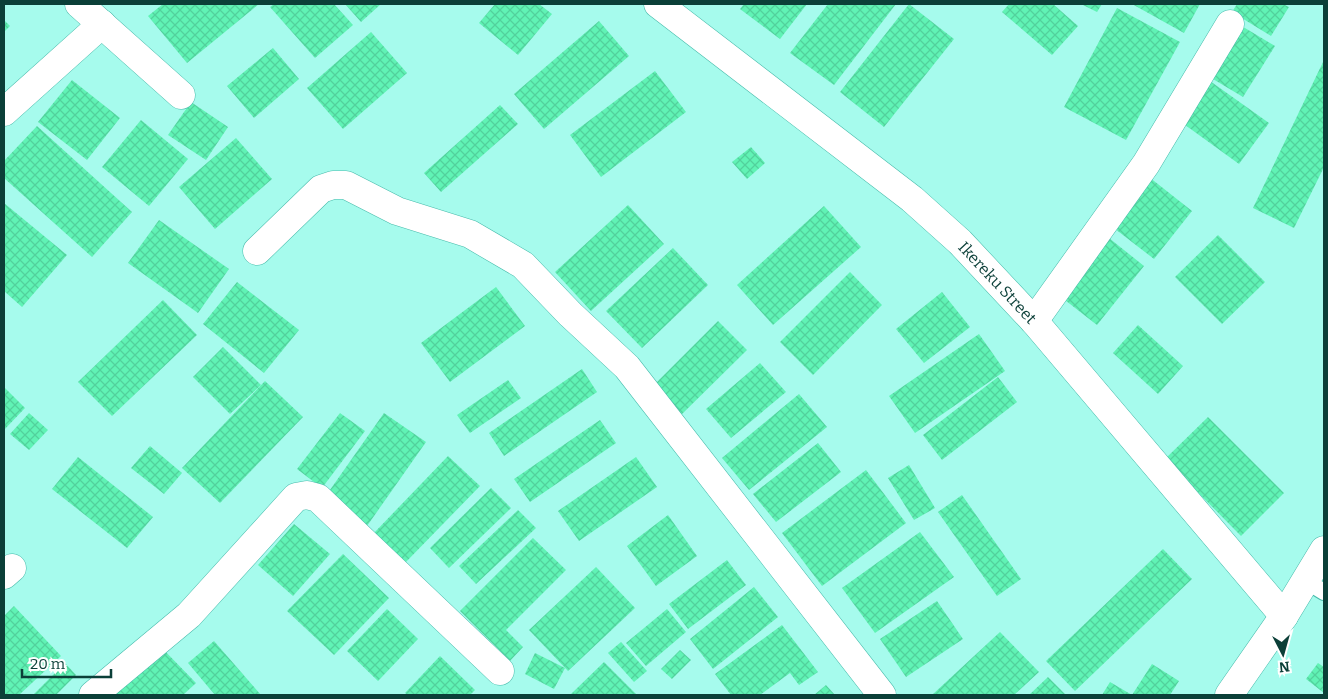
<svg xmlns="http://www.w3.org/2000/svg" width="1328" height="699" font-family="Bitter,serif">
<defs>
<pattern id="building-cross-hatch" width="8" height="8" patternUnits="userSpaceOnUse" patternTransform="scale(1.25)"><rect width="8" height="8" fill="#60f3b5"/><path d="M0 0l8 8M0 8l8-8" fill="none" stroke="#52d19c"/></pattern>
</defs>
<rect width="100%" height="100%" fill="#a6fbed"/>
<g fill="url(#building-cross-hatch)">
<path d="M163,4H259L187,63L148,16Z"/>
<path d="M274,4H334L353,25L315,58L270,7Z"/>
<path d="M345,4H381L361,22Z"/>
<path d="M495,4H539L552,14L518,55L479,23Z"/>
<path d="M744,4H807L780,39L740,9Z"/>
<path d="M828,4H896L834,85L790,53Z"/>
<path d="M909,4L954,39L884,127L840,92Z"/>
<path d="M1009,4H1053L1078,26L1052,55L1002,12Z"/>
<path d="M1081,4H1102L1097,12Z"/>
<path d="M1132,4H1200L1184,33Z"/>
<path d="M1237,4H1283L1289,7L1271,36L1232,12Z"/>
<path d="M1117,8L1180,42L1126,140L1064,107Z"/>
<path d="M4,20L10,26L4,32Z"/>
<path d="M599,21L629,56L544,129L514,94Z"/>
<path d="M1240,25L1275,46L1243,97L1208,76Z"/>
<path d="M371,32L407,73L343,129L307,88Z"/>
<path d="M273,48L299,79L254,118L227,86Z"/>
<path d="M1324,60V167L1294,228L1253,208Z"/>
<path d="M655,71L686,112L601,177L570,135Z"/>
<path d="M72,80L120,118L87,160L38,122Z"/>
<path d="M1210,81L1269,123L1239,164L1181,122Z"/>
<path d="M191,102L228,127L206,160L168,135Z"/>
<path d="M500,105L518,124L441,192L424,173Z"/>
<path d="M141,120L188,159L149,206L102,167Z"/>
<path d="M37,126L132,212L92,257L4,178V161Z"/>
<path d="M236,138L272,179L215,229L179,187Z"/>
<path d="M751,147L765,163L747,179L732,162Z"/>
<path d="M1149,177L1192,211L1154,259L1110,225Z"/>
<path d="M4,203L67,255L22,307L4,291Z"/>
<path d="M628,205L664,244L591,311L555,272Z"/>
<path d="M824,206L861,247L773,325L737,285Z"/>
<path d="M159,220L229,269L198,313L128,263Z"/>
<path d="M1218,235L1265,282L1222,324L1175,277Z"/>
<path d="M1109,238L1144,266L1097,325L1061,297Z"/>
<path d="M673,248L708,285L642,348L606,311Z"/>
<path d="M850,272L882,305L813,375L780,342Z"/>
<path d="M237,282L299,330L264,373L203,324Z"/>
<path d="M496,287L525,326L450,382L421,343Z"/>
<path d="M942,292L970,327L924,363L896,329Z"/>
<path d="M163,300L197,335L112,416L78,382Z"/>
<path d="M718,321L747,350L677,419L649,390Z"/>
<path d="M1138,325L1183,366L1158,394L1113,353Z"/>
<path d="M979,334L1005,371L915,433L889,396Z"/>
<path d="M223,347L261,385L230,414L193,377Z"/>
<path d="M760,363L786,392L731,438L706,409Z"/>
<path d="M582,369L597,392L504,456L489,433Z"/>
<path d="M998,377L1017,402L942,460L923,435Z"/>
<path d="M508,380L521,398L470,433L457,415Z"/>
<path d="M265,381L303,417L220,503L182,468Z"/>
<path d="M4,387L25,408L4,430Z"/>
<path d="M799,394L827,427L749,490L722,458Z"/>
<path d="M29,413L48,430L29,450L10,434Z"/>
<path d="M340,413L365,431L322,488L297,469Z"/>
<path d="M384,413L426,442L367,526L325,497Z"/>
<path d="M1208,417L1284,493L1241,536L1165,459Z"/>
<path d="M600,420L616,443L530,502L514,479Z"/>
<path d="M818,443L841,472L776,522L753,494Z"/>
<path d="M150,446L182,473L164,494L131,468Z"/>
<path d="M448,456L480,486L404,564L373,534Z"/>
<path d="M78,457L153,517L127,548L52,489Z"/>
<path d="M636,457L657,487L579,541L558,511Z"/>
<path d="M909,465L935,508L914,520L888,478Z"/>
<path d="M866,470L906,523L822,586L782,533Z"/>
<path d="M491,488L511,508L449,568L430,548Z"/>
<path d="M962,495L1021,579L997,596L938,512Z"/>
<path d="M518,510L536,528L476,584L459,566Z"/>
<path d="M668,515L697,556L656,586L627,546Z"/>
<path d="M294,524L330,554L293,596L258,565Z"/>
<path d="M920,532L954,577L875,633L842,588Z"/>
<path d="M533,538L566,570L506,630L523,647L510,661L460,611Z"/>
<path d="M1163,549L1192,579L1075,691L1046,661Z"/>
<path d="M343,554L389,598L334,655L287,611Z"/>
<path d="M727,560L746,585L688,629L669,604Z"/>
<path d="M596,567L635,608L568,671L529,630Z"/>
<path d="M754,587L778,617L713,669L690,639Z"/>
<path d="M937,601L963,639L906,677L880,639Z"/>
<path d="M14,606L61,656L19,695H4V616Z"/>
<path d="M387,609L418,639L378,681L347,651Z"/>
<path d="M667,609L686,632L646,666L626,643Z"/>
<path d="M782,625L818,672L799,685L790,673L760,695H731L715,674Z"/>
<path d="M1000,632L1039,672L1014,695H932Z"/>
<path d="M214,641L261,695H215L188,663Z"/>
<path d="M621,642L647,671L634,682L608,653Z"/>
<path d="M161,647L196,683L183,695H111Z"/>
<path d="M680,650L691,660L672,679L661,669Z"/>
<path d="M535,653L565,668L554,689L525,674Z"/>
<path d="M440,656L475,690L470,695H408L405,693Z"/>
<path d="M604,662L637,695H570Z"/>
<path d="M65,663L76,675L56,695H33Z"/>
<path d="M1318,663L1324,667V693L1306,679Z"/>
<path d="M1152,664L1179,681L1170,695H1102L1110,682L1132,695Z"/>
<path d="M1048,677L1066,695H1029Z"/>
<path d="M826,685L835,695H814Z"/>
</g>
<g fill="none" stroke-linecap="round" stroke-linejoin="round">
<g stroke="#47bbab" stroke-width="18">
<path id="service" d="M1306,581L1324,592"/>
</g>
<g stroke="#47bbab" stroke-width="29">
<g id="minor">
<path d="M79,4L181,95"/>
<path id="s1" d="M658,4L912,199L960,242L1034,321L1284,616"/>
<path d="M4,112L102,24"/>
<path d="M257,251L321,189L333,185H346L397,211L470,234L523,265L570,314L627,367L882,695"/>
<path d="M1034,321L1146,164L1230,24"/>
<path d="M4,575L12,568"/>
<path d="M93,695L189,615L296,497L307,495L318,498L500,671"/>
</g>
</g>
<g stroke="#47bbab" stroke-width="29">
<path id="tertiary" d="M1229,695L1284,616L1324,550"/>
</g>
<use href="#service" stroke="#fff" stroke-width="16"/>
<use href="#minor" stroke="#fff" stroke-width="28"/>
<use href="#tertiary" stroke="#fff" stroke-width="28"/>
</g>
<g text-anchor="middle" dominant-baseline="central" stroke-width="4" stroke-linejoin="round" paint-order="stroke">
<g font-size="16" fill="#0b3f38" stroke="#fff">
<text stroke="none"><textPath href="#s1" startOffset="440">Ikereku Street</textPath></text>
</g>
</g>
<rect width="1328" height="699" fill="none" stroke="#0b3f38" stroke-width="10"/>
<g transform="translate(1283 654) rotate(174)" stroke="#ffffff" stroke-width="4" paint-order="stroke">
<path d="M0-4L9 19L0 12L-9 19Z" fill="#0b3f38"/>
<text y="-8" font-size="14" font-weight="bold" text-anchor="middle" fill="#0b3f38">N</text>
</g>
<path d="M22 669v8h89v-8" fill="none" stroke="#0b3f38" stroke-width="2.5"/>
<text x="30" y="669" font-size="15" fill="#0b3f38" stroke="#ffffff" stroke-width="4" paint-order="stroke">20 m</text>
</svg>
